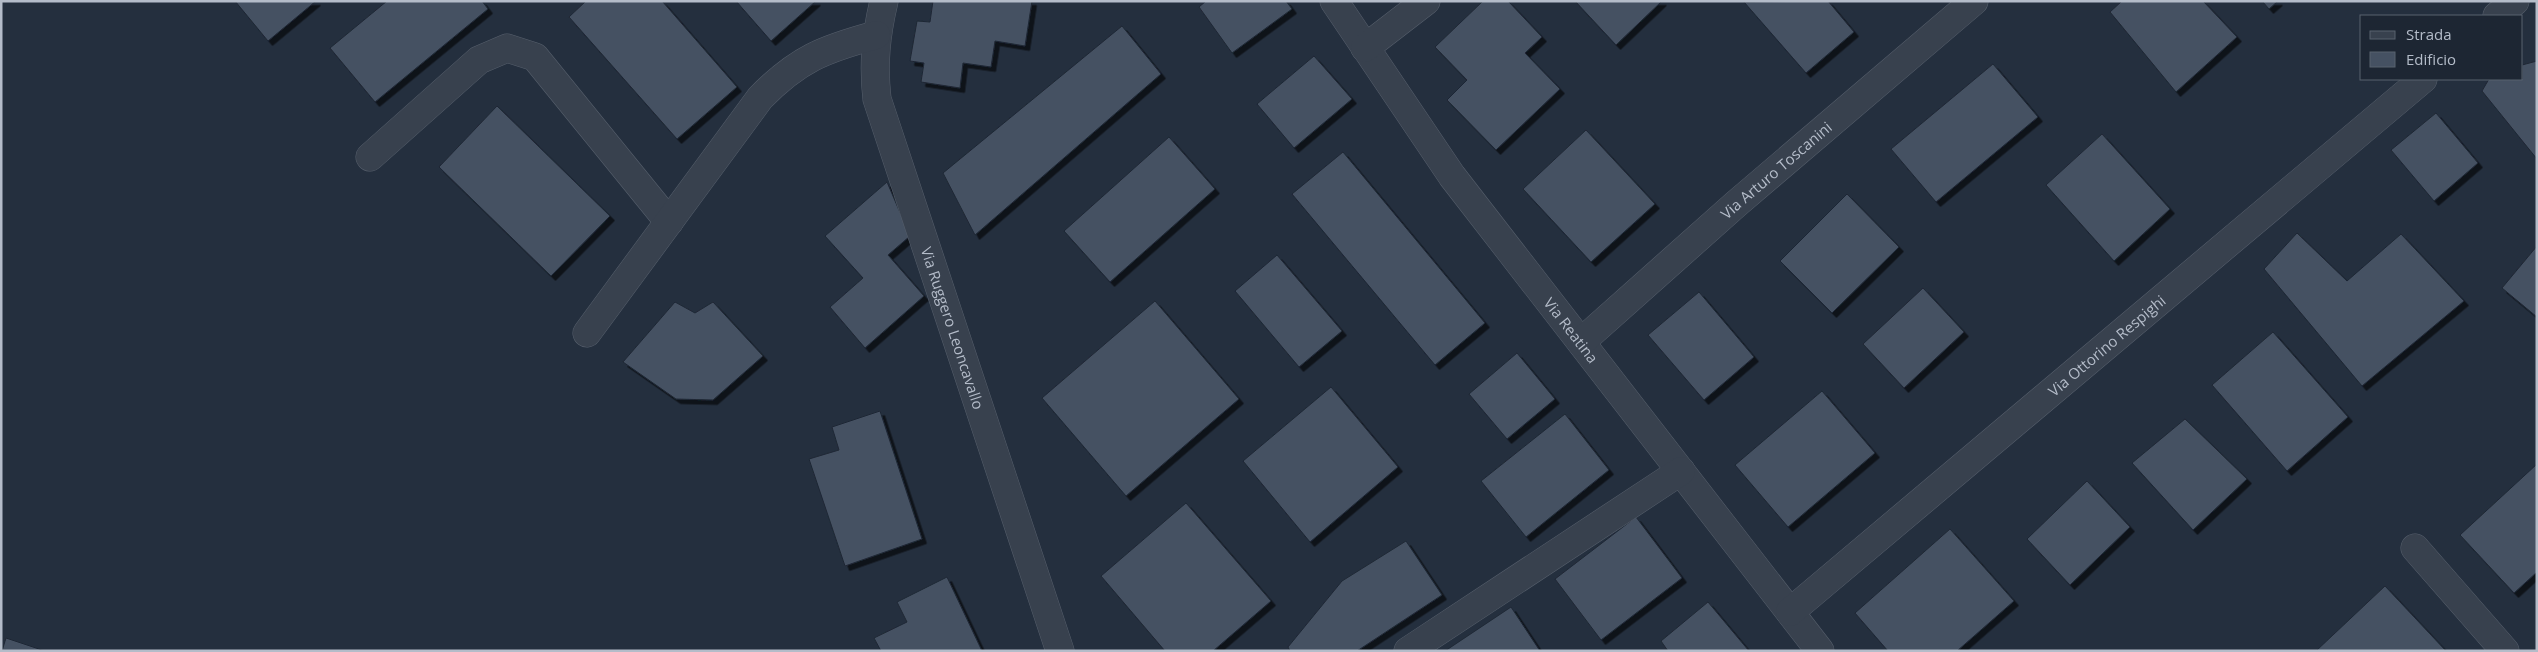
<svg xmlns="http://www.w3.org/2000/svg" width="2538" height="652" font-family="'Open Sans',sans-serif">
<defs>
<filter id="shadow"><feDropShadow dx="4.5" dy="4.5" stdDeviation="0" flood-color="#0009"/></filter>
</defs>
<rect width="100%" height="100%" fill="#242f3e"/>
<g fill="#455162" stroke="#1f2835" filter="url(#shadow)">
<path d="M235,1H316L268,41Z"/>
<path d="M387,1H482L488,9L375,102L330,48Z"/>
<path d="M586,1H662L737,87L677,139L569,17Z"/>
<path d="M736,1H816L771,41Z"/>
<path d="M933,1H1032L1025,46L995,41L991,67L963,63L960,88L921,82L924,63L910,61L917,21L930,22Z"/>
<path d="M1206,1H1286L1292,9L1232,53L1199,7Z"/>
<path d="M1483,1H1508L1542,37L1525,53L1560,89L1496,150L1447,100L1467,80L1435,47Z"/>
<path d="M1575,1H1662L1616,45Z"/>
<path d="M1828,1L1854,32L1806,73L1744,2Z"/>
<path d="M2122,1H2203L2237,37L2176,92L2110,12Z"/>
<path d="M2262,1H2278L2269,9Z"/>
<path d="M1122,26L1161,74L975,235L943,173Z"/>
<path d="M1314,56L1352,99L1294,148L1257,104Z"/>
<path d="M2537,61V159L2482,91L2489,79H2522V65Z"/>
<path d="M1993,64L2038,117L1936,202L1891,149Z"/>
<path d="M497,106L610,216L551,276L439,167Z"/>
<path d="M2436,113L2478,163L2434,201L2391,150Z"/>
<path d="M1586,130L1655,204L1591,262L1523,189Z"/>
<path d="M2102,134L2170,209L2114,261L2046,185Z"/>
<path d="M1169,137L1215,189L1110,282L1064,231Z"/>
<path d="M1343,152L1485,323L1435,365L1292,194Z"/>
<path d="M887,182L910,236L888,255L924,296L865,348L830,307L863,278L825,236Z"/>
<path d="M1847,194L1899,247L1832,313L1780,261Z"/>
<path d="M2297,233L2347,281L2401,234L2464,301L2362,386L2264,269Z"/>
<path d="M2537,246V317L2502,288Z"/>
<path d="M1277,255L1342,331L1299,367L1235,291Z"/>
<path d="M1923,288L1964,332L1904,388L1863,344Z"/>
<path d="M1699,292L1754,357L1704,400L1648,335Z"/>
<path d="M1155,301L1239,399L1126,496L1042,398Z"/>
<path d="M675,302L695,313L713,302L763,356L713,400L676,399L623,362Z"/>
<path d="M2273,332L2348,417L2287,471L2212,385Z"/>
<path d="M1517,353L1555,399L1507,439L1469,394Z"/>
<path d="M1331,387L1398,467L1310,542L1243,461Z"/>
<path d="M1822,391L1875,453L1788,527L1735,465Z"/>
<path d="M880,411L922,539L845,566L809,459L839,450L832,427Z"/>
<path d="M1565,414L1609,470L1526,537L1481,481Z"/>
<path d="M2185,419L2247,479L2193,530L2132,463Z"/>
<path d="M2537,464V572L2514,593L2460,535Z"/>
<path d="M2087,481L2130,527L2070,585L2027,539Z"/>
<path d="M1186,503L1271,601L1213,651H1165L1101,576Z"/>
<path d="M1636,517L1682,578L1601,640L1555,579Z"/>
<path d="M1950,529L2014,601L1957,651H1888L1855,613Z"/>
<path d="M1406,541L1442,595L1357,651H1290L1288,647L1342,581Z"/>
<path d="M947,577L982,651H881L874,638L907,622L897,602Z"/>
<path d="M2385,586L2446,651H2316Z"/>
<path d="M1708,602L1749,651H1668L1661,641Z"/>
<path d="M1511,607L1540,651H1445Z"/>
<path d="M6,638L45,651H2Z"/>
</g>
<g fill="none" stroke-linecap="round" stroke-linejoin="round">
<g stroke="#565f6c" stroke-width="29">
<g id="minor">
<path id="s1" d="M884,1C876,35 873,64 877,99L1060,651"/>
<path id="s2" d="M1334,1L1452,176L1820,651"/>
<path d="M2497,16L2515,1"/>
<path d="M1365,48L1426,1"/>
<path d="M370,157L479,60L507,48L535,57L669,222"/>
<path d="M587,333L760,98C798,59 824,49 876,35"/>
<path id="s3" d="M1581,342L1736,204L1974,1"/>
<path d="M2415,548L2505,651"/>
<path id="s4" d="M1790,612L2423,79"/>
<path d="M1408,651L1681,471"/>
</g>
</g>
<use href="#minor" stroke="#38414e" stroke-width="28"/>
</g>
<g text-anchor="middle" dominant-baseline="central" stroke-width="4" stroke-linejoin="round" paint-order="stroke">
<g font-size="15" fill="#b4bcc9" stroke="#1d2633">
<text stroke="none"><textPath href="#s3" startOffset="260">Via Arturo Toscanini</textPath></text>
<text stroke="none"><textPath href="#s1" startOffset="340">Via Ruggero Leoncavallo</textPath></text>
<text stroke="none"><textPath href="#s2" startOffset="406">Via Reatina</textPath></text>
<text stroke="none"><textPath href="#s4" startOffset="414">Via Ottorino Respighi</textPath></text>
</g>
</g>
<rect width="2538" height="652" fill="none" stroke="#b4bcc9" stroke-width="5"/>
<rect x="2360" y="15" width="162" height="65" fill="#1d2633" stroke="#59626f"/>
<rect x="2370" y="31" width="25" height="8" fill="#38414e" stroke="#59626f"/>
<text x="2406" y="40" font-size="15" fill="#b4bcc9">Strada</text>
<rect x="2370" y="52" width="25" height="15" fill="#455162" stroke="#59626f"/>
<text x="2406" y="65" font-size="15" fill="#b4bcc9">Edificio</text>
</svg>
